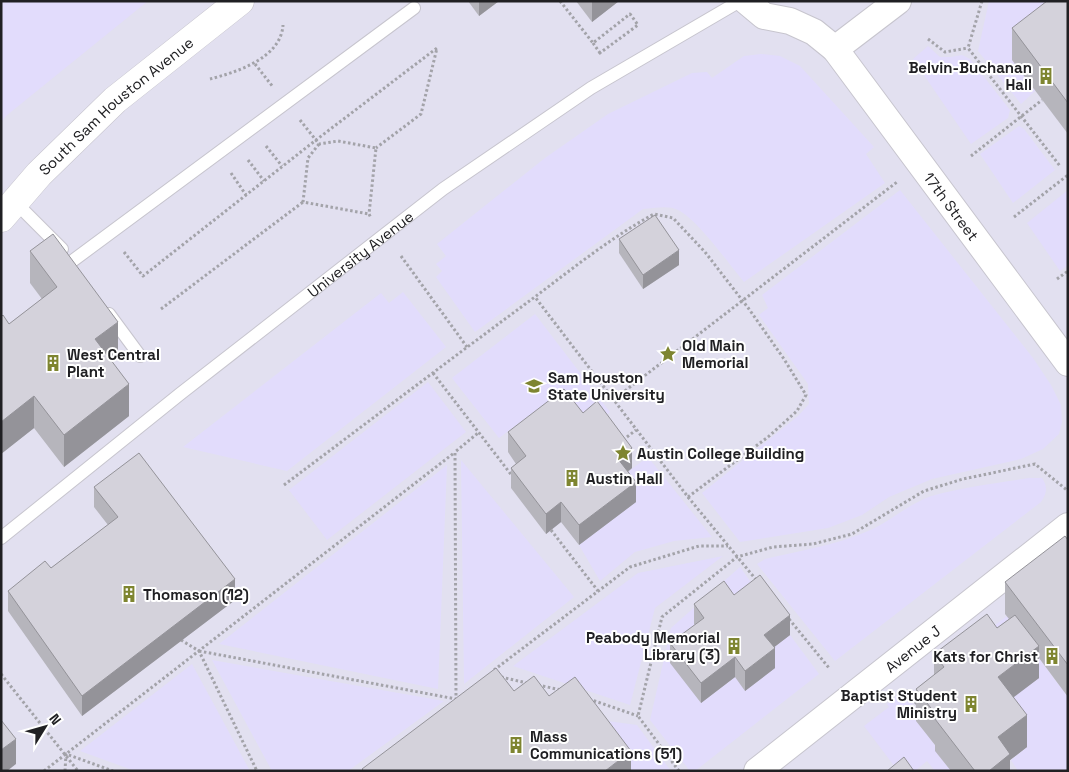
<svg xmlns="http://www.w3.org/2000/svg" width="1069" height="772" font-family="'Space Grotesk',sans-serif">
<rect width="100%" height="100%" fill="#eeedf6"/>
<rect fill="#e2e0f0" x="1" y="1" width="1067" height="770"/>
<g fill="#e2dcfc">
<path d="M1,1H148L6,116L1,123Z"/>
<path d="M989,1H1068L1012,60L1035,91L1021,104L978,51Z"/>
<path d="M928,46L940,57H951L962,55L970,59L1010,110L1008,118L971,144L913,59Z"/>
<path d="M761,54L780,56L800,66L874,147L866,154L885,183L744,282C729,264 697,219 678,210C669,205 654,208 643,209L475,332L436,277L442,271L436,264L446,256L437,244L545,158L608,114L692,73L707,72L712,78L744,56Z"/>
<path d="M1019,126L1024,129L1055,170L1013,203L980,154Z"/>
<path d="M900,190L1033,358L1051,385L1061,405L1062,422L1059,434L1043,449L1021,459L932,479L889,497L862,515L828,528L740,542L702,493L798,416L809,404L808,384L759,315L768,308L762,295Z"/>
<path d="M1068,190V265L1060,271L1027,223Z"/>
<path d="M403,292L446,347L287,471L183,447L381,293L389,303Z"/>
<path d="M535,314L610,412L583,433L544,425L534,412L499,438L452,378Z"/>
<path d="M428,382L466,432L327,540L289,490Z"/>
<path d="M648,457L712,537L674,541L635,552L600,581L579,545L635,502L618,479Z"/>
<path d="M461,460L574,597L464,684Z"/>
<path d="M447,465L438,689L219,644Z"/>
<path d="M1029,478H1042C1048,487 1047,493 1041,502L835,661L757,564L765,559C799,551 836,545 868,531C892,521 910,502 935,495C965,487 998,483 1029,478Z"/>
<path d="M723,556L655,608L630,705L513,666L638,573Z"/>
<path d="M740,567L760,595L704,638L701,703L790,635L819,674L695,771H690L650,720L671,628Z"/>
<path d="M1007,616L1068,697V771H1018L1011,760L1027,747L941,666Z"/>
<path d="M212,660L444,701L348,771H272Z"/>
<path d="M192,664L250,771H135L80,751Z"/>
<path d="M904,691L913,703L907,708L938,749L951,771H935L927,761L915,771H898L864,726L889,707L887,704Z"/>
<path d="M592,719L637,725L671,771H631Z"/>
</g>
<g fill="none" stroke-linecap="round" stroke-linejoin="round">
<g stroke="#c7c5ce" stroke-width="14">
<g id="lane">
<path d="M15,202L62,249"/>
<path d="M71,262L414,8"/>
<path d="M109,314L140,356"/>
<path id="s1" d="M1,538L180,394L443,189L591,88L740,1"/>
</g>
</g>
<g stroke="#c7c5ce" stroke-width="28">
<g id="street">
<path id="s2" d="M746,1L764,16L790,21L814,32L835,49L1068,363"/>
<path d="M835,49L898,1"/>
<path id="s3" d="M757,771L1068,526"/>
</g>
</g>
<g stroke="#c7c5ce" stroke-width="29">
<g id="primary">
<path id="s4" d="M1,218L39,174L115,100L240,1"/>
</g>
</g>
<g stroke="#a3a3a9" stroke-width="3" stroke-dasharray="2.5 2.5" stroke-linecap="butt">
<path d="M560,1L593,43L630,14L638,25L600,53L602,55"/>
<path d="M982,1L968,48L1060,166"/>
<path d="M928,39L945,52L968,48"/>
<path d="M593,43L600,53"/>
<path d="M255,64L273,87"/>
<path d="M210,79C237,72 281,58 283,25"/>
<path d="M300,120L319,144L338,141L376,148L369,214L371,218"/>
<path d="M319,144L308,158L303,202L369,214"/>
<path d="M266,146L282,166"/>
<path d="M971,156L1042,100"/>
<path d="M248,160L264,181"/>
<path d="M231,173L246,195"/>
<path d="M1014,217L1068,175"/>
<path d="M124,252L143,276L316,140L437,48L421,114L376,148"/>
<path d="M401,256L467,347"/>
<path d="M1057,279L1068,271"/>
<path d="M161,309L303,202"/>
<path d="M433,373L513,477"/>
<path d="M613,400L897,182"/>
<path d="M623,440L636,430"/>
<path d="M284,485C364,425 444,364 524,305C566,274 608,239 654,214L673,218L705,252L749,309L784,359L806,395L797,411L768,437L688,497L535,297"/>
<path d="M688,497L758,582"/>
<path d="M551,530L598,591"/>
<path d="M789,619L829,668"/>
<path d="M181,640L199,651L257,771"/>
<path d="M199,651L456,699L455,452L478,433"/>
<path d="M494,670L630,567L699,546H728"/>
<path d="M1,674L78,771"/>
<path d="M501,677L527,683"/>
<path d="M538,685L561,690"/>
<path d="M906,690L919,707"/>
<path d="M589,699L638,716"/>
<path d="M44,771L454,453"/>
<path d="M65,771L66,754L113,771"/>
<path d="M679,771L638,716L662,617L737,557L773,547L813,544L852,534L924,491L963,479L1035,464L1068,491"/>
</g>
<use href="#lane" stroke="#fff" stroke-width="12"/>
<use href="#street" stroke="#fff" stroke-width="26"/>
<use href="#primary" stroke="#fff" stroke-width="28"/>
</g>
<g fill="#b6b5bc">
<path d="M468,1H499L479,16Z"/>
<path d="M576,1H619L592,22Z"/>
<path d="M1068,1V134L1012,60V28Z"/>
<path d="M619,239L679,265L643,289L619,253Z"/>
<path d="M30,251L118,354L110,360L129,416L64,467L34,428L1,454V317L9,324L42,299L30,283Z"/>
<path d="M583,413L632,468L628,472L636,502L579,545L561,522L546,534L511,488V468L516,464L508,452V432Z"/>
<path d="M94,487L235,600L82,716L8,611V591L51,568L108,525L94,507Z"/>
<path d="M1068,540V697L1039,658V678L1013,697L1027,747L1010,760V771H951L935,751V745L916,721V689L934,675V654L997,628L1009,619L1005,614V582Z"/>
<path d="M734,595L790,635L774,647L775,668L745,691L735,677L701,703L670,663V643L695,625L694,624V604Z"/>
</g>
<g fill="#949399">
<path d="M479,1H499L479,16Z"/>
<path d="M592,1H619L592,22Z"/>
<path d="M679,250V265L643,289V275Z"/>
<path d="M118,322V354L95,371V339Z"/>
<path d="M129,384V416L64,467V435Z"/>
<path d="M34,396V428L1,454V422Z"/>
<path d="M632,448V468L618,479V459Z"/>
<path d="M636,482V502L579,545V525Z"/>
<path d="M561,502V522L546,534V514Z"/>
<path d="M235,579V600L82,716V696Z"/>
<path d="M790,615V635L764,655V635Z"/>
<path d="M1039,646V678L998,709V677Z"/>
<path d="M775,648V668L745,691V671Z"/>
<path d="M735,657V677L701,703V683Z"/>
<path d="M1027,715V747L1010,760V771H989L998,737Z"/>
<path d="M16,739V764L7,771H1V750Z"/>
<path d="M631,751V771H605Z"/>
</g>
<g fill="#d4d2db" stroke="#949399">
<path d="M1047,1H1068V103L1012,28Z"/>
<path d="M655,215L679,250L643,275L619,239Z"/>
<path d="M53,234L118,322L95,339L129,384L64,435L34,396L1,422V317L3,315L9,324L57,287L30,251Z"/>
<path d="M564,389L583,413L597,401L632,448L618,459L636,482L579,525L561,502L546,514L511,468L526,456L508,432Z"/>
<path d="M139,453L235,579L82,696L8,591L45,561L51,568L118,517L94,487Z"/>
<path d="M1065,536L1068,540V665L1005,582Z"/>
<path d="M760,575L790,615L764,635L775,648L745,671L735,657L701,683L670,643L704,618L694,604L724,581L734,595Z"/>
<path d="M987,614L997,628L1015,615L1039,646L998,677L1027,715L998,737L1010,754L989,771H975L935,719L938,717L916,689L944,667L934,654Z"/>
<path d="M496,668L514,691L534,676L549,696L575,677L631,751L605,771H364L362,769Z"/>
<path d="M1,720L16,739L1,750Z"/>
<path d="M904,757L914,771H887Z"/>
</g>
<defs>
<g id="building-bare" transform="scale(1.35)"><path d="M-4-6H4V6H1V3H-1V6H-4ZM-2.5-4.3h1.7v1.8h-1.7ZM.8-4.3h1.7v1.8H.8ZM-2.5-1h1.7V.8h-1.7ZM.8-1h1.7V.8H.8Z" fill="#7e8530" stroke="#fff" stroke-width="2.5" paint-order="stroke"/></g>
<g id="sight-bare" transform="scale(1.35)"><path d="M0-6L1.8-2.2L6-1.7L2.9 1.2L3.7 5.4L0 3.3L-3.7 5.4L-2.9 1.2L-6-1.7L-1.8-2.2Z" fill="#7e8530" stroke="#fff" stroke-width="2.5" paint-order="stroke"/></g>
<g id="university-bare" transform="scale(1.35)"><path d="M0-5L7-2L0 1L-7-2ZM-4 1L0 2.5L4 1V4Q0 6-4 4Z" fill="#7e8530" stroke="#fff" stroke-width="2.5" paint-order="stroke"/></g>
</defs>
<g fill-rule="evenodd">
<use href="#building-bare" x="1046" y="76"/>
<use href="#sight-bare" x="668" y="354"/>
<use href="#building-bare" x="53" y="363"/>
<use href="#university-bare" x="534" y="386"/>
<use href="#sight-bare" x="623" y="453"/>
<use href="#building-bare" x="572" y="478"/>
<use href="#building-bare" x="129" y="594"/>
<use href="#building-bare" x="734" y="646"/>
<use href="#building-bare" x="1052" y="656"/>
<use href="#building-bare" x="971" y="704"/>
<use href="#building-bare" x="516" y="745"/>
</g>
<g text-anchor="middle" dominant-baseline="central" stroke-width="4" stroke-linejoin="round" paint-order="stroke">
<g font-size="15" font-weight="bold" fill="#202023" stroke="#fff" text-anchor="start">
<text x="1032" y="67" text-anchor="end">Belvin-Buchanan<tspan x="1032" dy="17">Hall</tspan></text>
<text x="682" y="345">Old Main<tspan x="682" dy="17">Memorial</tspan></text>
<text x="67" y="354">West Central<tspan x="67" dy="17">Plant</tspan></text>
<text x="548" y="377">Sam Houston<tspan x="548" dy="17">State University</tspan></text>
<text x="637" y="453">Austin College Building</text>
<text x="586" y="478">Austin Hall</text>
<text x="143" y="594">Thomason (12)</text>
<text x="720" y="637" text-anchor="end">Peabody Memorial<tspan x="720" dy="17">Library (3)</tspan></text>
<text x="1038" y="656" text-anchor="end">Kats for Christ</text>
<text x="957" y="695" text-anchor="end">Baptist Student<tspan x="957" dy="17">Ministry</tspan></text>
<text x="530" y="736">Mass<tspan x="530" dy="17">Communications (51)</tspan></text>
</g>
<g font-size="15" fill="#202023" stroke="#fff">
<text stroke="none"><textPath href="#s4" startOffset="161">South Sam Houston Avenue</textPath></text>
<text stroke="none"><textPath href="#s2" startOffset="299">17th Street</textPath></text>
<text stroke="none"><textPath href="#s1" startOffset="458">University Avenue</textPath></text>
<text stroke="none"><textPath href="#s3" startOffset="198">Avenue J</textPath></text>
</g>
</g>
<rect width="1069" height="772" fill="none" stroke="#202023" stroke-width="5"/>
<g transform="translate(45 727) rotate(53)" stroke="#ffffff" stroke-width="4" paint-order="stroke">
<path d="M0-4L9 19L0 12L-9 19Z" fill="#202023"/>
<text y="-8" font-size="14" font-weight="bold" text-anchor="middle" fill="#202023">N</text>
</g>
</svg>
